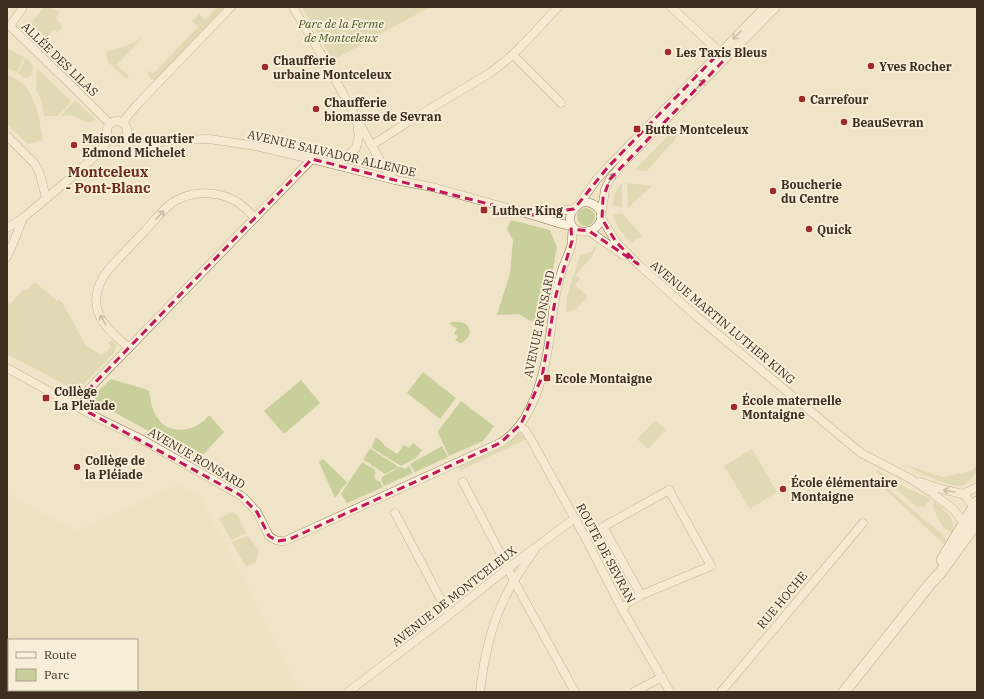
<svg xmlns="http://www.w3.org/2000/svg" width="984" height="699" font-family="'IBM Plex Serif',serif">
<rect width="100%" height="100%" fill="#f0e4c8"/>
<path fill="#e6deb5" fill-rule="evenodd" d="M179,484L200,496L244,579L300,692H7V493L76,531ZM9,640H137V690H9Z"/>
<g fill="#c9cf9b">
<path d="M44,7L51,8L60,12L55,18L61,24L62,27L57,33L54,30L44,39L29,24L38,15Z"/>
<path d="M217,7H226L156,79L151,80L148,74L149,70L153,74L198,27L192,21L199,14L205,20Z"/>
<path d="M302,7H430L333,60Z"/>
<path d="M143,37L117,65L129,76L126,79L108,62L106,52L131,44Z"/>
<path d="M7,48L24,57L17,72L7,68Z"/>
<path d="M25,57L33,65C33,72 34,76 25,78L18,73L24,63L23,62Z"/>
<path d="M37,68L71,101L65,109L57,116H44L41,99L36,90Z"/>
<path d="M7,74C36,87 38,112 43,140L28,144L7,124Z"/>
<path d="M75,100L96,120C85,126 82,118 72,116C68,115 65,116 61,116Z"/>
<path d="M675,128L676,138L647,171L635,170Z"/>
<path d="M622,183V207L613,206C613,196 615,191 622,183Z"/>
<path d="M627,183L652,186L628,208Z"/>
<circle cx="586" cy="217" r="9"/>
<path d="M622,213L643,237L636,239L631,243L618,228L613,215Z"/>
<path d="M511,220L550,230L557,247L543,323L530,321L519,314L497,315L510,274L513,240L507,229Z"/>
<path d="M598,242L593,255L576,275L580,279L575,285L588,297L576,309L566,312L567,296L580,255L591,252Z"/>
<path d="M33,283H36L57,301L58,299L62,302L85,344L101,355L105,351L106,352L111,346L108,343L111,340L116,345L114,353L82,386L75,388H71L7,354V301L10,304L23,290H28Z"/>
<path d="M451,322C456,322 464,321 467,325C473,332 468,341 460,343L455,340L458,337L454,333L457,329L450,324Z"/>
<path d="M423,372L456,398L440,419L407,393Z"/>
<path d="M111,379L148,390C151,394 150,397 151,402C152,407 154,413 157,417C168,436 197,432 208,416H210L224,432L200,458L196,457L101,405L94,399L96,393Z"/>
<path d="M301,380L320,403L284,434L264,411Z"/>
<path d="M461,401L494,426L483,441L449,456L438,433V431Z"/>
<path d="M655,420L666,430L648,449L637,439Z"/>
<path d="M519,434L523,435L527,439L461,470L459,466L503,446L509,442Z"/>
<path d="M376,437L381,441L385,446L397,454L404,445L409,448L413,443L422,450L416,458L401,466L372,448V446Z"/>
<path d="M442,446L448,457L415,472L410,464Z"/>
<path d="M371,449L399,467L385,474L364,460L363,459L369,450Z"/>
<path d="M752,449L777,492L750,509L724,466Z"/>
<path d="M323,459L347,482L335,498L319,462Z"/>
<path d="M362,462L374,469L376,473L374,475L376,480L378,481H380L383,487L347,503L341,494Z"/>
<path d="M903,464L943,477L971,471L977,465V472C973,476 969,483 964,485C953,491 915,470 903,464Z"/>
<path d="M409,466L413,473L384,486L381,480L382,477L400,467L405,469Z"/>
<path d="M878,470L903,486L931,499L924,507H917L876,472Z"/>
<path d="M871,476H873L943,535L946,540L945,545Z"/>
<path d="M934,501C943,509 958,520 952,533L943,527L937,516L933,507Z"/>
<path d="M232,512L238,516L246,533L231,540L219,518Z"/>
<path d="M248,536L259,550L256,562L246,567L232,542Z"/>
</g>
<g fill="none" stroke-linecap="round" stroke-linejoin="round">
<g stroke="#8d765c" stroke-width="9">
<g id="street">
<path d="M22,7V9L10,26L77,91L110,124"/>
<path d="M293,7L321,54L383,166L395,180"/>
<path d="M671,7L723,55"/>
<path d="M513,55L561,103"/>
<circle cx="117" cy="131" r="10"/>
<path d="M123,124L126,118L136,106L231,7"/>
<path d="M7,136L35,164L40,174L46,198"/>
<path d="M124,138L137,142L148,144L155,143L169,140L209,139L256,146L328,163L395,180L432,187L532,215L558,223L567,225L571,224"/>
<path d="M372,145L408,122L490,73C516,55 536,30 558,7"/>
<path d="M330,162L344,159L356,148L359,136L357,123"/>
<path d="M584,202C594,202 606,211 600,222C595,232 580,236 572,226C565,216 576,205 584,202Z"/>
<path d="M580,203L597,179L608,167L765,7"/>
<path d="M535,214L574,209"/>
<path d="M601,215L605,190L610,179L624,162L776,7"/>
<path d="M602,219L616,242L638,264L697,317L861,453L911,479L932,493L953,509L964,523L968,522"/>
<path d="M7,228L23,218L79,171L97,154L110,139"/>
<path d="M589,231L623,255"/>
<path d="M7,257L14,241L23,218"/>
<path d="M129,348C122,341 113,335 107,327C91,309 94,288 108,270C120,257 132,244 144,232C153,222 161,211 172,203C190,191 214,190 234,200C242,204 248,211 255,218"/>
<path d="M7,368L94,416L141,439L240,495L244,498L257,512L269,536C274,540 278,542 285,541L500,443C533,424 545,371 550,336C552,322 553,308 556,294C558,283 561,272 565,262C568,255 571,249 572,242C572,237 572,232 573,227"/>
<path d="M77,406L85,393L312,159"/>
<path d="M519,426L525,430L533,443L585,537L622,609L670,692"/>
<path d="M463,482L508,568L514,581L575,692"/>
<path d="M920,482L941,489L963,494L974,506L977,514"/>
<path d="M963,494L977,487"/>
<path d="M395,513L449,615"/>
<path d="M585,537L669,490L711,566L641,595L603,527"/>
<path d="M622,609L628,603L641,595"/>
<path d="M348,692L449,615L508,568L575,518"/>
<path d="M480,692C484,655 494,613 514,581C520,571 527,561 534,551"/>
<path d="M634,692L662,677"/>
<path d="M721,692L863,523"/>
</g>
</g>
<g stroke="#6f573f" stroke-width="12">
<g id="secondary">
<path d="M942,560L977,502"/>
<path d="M844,692L930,584L940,573L977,522"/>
</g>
</g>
<use href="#street" stroke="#faf1dc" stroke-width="8"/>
<use href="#secondary" stroke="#faf1dc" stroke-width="11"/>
</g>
<defs><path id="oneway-shaft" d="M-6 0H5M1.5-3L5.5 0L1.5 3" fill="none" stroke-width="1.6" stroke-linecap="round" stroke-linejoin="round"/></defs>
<g stroke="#9c907e">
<use href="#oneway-shaft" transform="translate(737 35) rotate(135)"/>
<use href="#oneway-shaft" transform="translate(701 84) rotate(-46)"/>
<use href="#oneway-shaft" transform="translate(612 178) rotate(-56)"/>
<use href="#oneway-shaft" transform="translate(160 215) rotate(-47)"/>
<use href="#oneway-shaft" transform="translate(103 320) rotate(-120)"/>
<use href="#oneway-shaft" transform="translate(949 491) rotate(-168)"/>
</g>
<path d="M0 0H984V699H0ZM720,52L726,58L610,179L603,198L602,219L616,242L638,264L589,231L571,229L572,241L556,295L542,377L521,424L500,443L290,539L278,541L269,536L257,512L240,495L77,406L85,393L312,159L532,215L574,209L608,167Z" fill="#f0e4c8" fill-opacity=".55" fill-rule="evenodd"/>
<path fill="none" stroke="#c2185b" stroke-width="3" stroke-dasharray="8 5" stroke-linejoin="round" d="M720,52L726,58L610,179L603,198L602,219L616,242L638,264L589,231L571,229L572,241L556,295L542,377L521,424L500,443L290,539L278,541L269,536L257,512L240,495L77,406L85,393L312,159L532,215L574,209L608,167Z"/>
<g fill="#9e2a2b" stroke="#f7eed8" stroke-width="1.5">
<circle cx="668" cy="52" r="4"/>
<circle cx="871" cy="66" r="4"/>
<circle cx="265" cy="67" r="4"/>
<circle cx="802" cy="99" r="4"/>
<circle cx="316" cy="109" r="4"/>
<circle cx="844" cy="122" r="4"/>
<rect x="633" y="125" width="8" height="8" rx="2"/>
<circle cx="74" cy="145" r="4"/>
<circle cx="773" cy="191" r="4"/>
<rect x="480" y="206" width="8" height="8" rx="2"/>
<circle cx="809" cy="229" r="4"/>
<rect x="543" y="374" width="8" height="8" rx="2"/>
<rect x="42" y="394" width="8" height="8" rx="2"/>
<circle cx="734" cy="407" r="4"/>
<circle cx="77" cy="467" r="4"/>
<circle cx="783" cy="489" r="4"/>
</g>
<g text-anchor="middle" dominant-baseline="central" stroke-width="4" stroke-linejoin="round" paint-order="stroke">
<g font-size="12" font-style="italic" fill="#4d5a26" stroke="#f7eed8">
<text x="341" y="23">Parc de la Ferme<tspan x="341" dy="14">de Montceleux</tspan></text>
</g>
<g font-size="12" font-weight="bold" fill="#3d2e20" stroke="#f7eed8" text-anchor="start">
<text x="676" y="52">Les Taxis Bleus</text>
<text x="273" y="60">Chaufferie<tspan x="273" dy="14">urbaine Montceleux</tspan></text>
<text x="879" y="66">Yves Rocher</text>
<text x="810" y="99">Carrefour</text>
<text x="324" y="102">Chaufferie<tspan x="324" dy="14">biomasse de Sevran</tspan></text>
<text x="852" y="122">BeauSevran</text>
<text x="645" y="129">Butte Montceleux</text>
<text x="82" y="138">Maison de quartier<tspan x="82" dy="14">Edmond Michelet</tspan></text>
<text x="781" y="184">Boucherie<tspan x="781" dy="14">du Centre</tspan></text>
<text x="492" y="210">Luther King</text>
<text x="817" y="229">Quick</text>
<text x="555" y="378">Ecole Montaigne</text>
<text x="54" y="391">Collège<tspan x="54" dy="14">La Pleïade</tspan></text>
<text x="742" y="400">École maternelle<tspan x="742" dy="14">Montaigne</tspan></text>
<text x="85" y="460">Collège de<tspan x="85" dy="14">la Pléiade</tspan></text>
<text x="791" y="482">École élémentaire<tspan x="791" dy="14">Montaigne</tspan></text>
</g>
<g font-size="12" fill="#3d2e20" stroke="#f7eed8">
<text transform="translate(60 59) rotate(44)">ALLÉE DES LILAS</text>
<text transform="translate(332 153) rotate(13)">AVENUE SALVADOR ALLENDE</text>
<text transform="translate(723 322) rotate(40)">AVENUE MARTIN LUTHER KING</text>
<text transform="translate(539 324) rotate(-78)">AVENUE RONSARD</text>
<text transform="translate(197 458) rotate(30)">AVENUE RONSARD</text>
<text transform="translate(606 553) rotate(62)">ROUTE DE SEVRAN</text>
<text transform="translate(454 596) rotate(-38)">AVENUE DE MONTCELEUX</text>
<text transform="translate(782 600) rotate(-50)">RUE HOCHE</text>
</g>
<g font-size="14" font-weight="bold" fill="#6b2e1e" stroke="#f7eed8">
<text x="108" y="172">Montceleux<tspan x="108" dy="16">- Pont-Blanc</tspan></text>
</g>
</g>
<rect width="984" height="699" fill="none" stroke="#3d2e20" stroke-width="16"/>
<rect x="8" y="639" width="130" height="52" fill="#f7eed8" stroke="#ada18e"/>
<rect x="16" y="652" width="20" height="6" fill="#faf1dc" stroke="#ada18e"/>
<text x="44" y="659" font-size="12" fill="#3d2e20">Route</text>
<rect x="16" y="669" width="20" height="12" fill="#c9cf9b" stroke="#ada18e"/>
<text x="44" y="679" font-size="12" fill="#3d2e20">Parc</text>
</svg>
